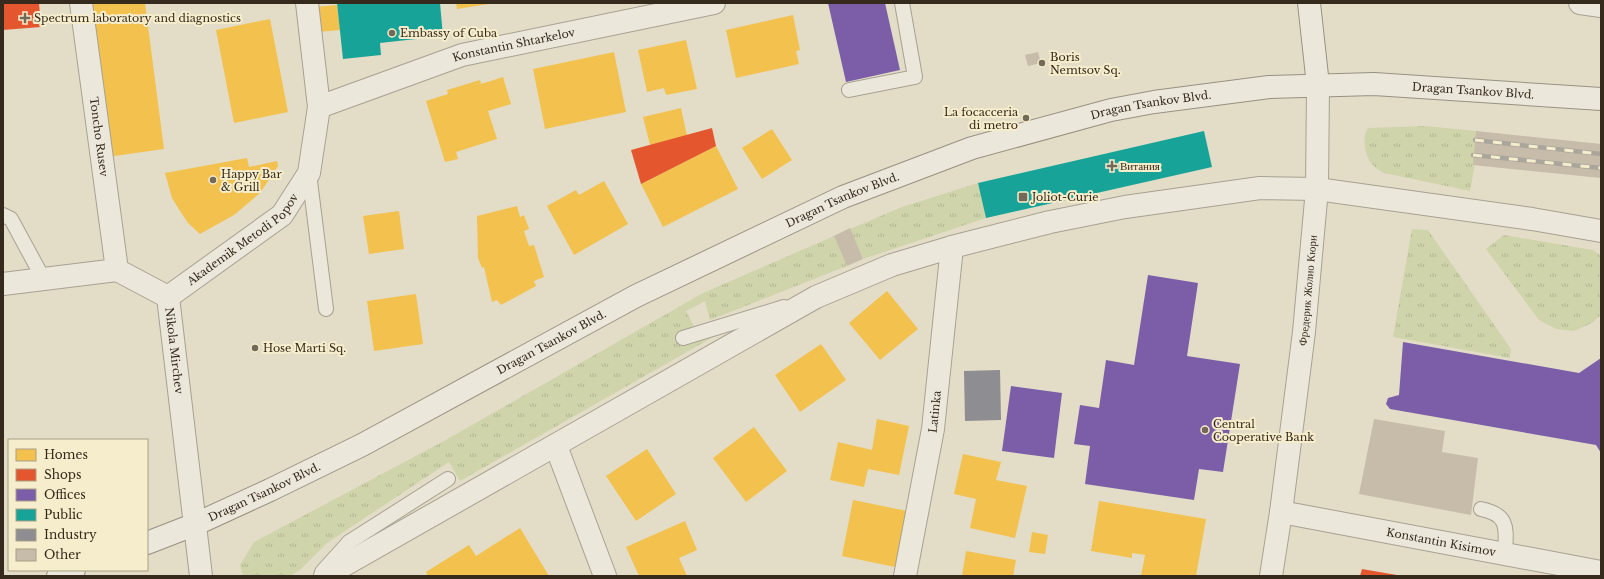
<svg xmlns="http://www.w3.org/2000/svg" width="1604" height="579" font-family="'Libre Baskerville',serif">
<defs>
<pattern id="grass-tufts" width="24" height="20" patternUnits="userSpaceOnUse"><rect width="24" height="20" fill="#d0d4aa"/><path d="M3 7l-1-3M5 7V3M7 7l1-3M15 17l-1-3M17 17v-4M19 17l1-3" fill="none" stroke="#b3b692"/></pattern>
</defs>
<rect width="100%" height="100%" fill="#e3ddc8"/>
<g fill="url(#grass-tufts)">
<path d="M1425,126L1476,131L1474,170L1470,191L1384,173C1381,171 1376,169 1374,166C1365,158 1361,138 1368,128Z"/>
<path d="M978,183L986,218L863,259L850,229L902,207Z"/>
<path d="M1412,229L1428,230L1511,349L1510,358L1393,337Z"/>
<path d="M1504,235L1593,250L1601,256V315L1592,323L1574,331L1556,329L1539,320L1486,249Z"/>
<path d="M834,236L847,266L710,320L705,301L686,311L701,340L722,332L460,481L449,462L327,543L300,570L290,576H243L240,565L254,542L444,441L703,293Z"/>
</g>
<g fill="#f2c14e">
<path d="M86,3H145L164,149L107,157Z"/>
<path d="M456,3H489V4L457,9Z"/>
<path d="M337,5L340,30L318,32L315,7Z"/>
<path d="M793,15L800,50L796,51L799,64L736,78L726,30Z"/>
<path d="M270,19L288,112L234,123L216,30Z"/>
<path d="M686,40L697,89L666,95L664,88L647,92L638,50Z"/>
<path d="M614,52L626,112L545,129L533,69Z"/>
<path d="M503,77L511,104L488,111L497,139L456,152L458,159L445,162L426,101L448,94L447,90L480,80L481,84Z"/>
<path d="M681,108L687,136L650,145L643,117Z"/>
<path d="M772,129L792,160L762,179L742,148Z"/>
<path d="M716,146L738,189L663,227L641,184Z"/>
<path d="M247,158L249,167L277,161L278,166L260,193L234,215L200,234L188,223L180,211L172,198L165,173Z"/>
<path d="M604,181L628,224L574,255L547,206L576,190L579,195Z"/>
<path d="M517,206L520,217L524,215L529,229L524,231L529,246L534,245L544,277L534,281L536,286L501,305L497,300L492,302L484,267L482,268L478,258L477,216Z"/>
<path d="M399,211L404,249L369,254L363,216Z"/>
<path d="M887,291L918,329L880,360L849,323Z"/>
<path d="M416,294L423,344L374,351L367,301Z"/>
<path d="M821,344L846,380L800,412L775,375Z"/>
<path d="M877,419L909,426L899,475L868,469L864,487L830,480L838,442L872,450Z"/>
<path d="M754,427L787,471L746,502L713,458Z"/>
<path d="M647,449L676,494L636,521L606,476Z"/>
<path d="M963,454L1001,462L996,480L1027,486L1015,538L970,528L976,499L954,494Z"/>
<path d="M853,500L907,511L895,567L842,556Z"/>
<path d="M1099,501L1206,519L1196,576H1141L1145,555L1132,553V558L1091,551Z"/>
<path d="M685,521L697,550L679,558L687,576H639L626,547Z"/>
<path d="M520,528L549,576H428L426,572L469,545L476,556Z"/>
<path d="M1032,532L1048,535L1045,554L1029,552Z"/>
<path d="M966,551L1016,560L1013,576H962Z"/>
</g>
<g fill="#e4572e">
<path d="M3,3H39L41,27L3,30Z"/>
<path d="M712,128L716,146L641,184L631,150Z"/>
<path d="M1362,569L1397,575V576H1360Z"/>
</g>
<g fill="#7b5ea7">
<path d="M828,3H885L900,70L846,82Z"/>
<path d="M1148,275L1198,283L1187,356L1240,364L1223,472L1199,469L1194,500L1085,484L1090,446L1074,444L1080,405L1099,408L1106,360L1134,365Z"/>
<path d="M1403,342L1579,373L1601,358V453L1596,445L1390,409L1386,404L1388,398L1399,395Z"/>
<path d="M1011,386L1062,393L1054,458L1002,451Z"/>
</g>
<g fill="#17a398">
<path d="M337,3H440L443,36L380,43L381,55L343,59Z"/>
<path d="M1204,131L1212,167L986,218L978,183Z"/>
</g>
<path fill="#8d8d92" d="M1000,370L1001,420L965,421L964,371Z"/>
<g fill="#c7bba9">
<path d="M1038,52L1041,63L1028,66L1025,55Z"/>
<path d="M1476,131L1601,144V178L1473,165Z"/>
<path d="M850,228L863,259L847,266L834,236Z"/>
<path d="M1374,419L1445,431L1442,452L1478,458L1471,515L1359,494Z"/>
</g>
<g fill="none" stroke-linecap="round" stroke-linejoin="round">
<g stroke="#a7a192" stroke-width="16">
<g id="lane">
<path d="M849,90L915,77L902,3"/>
<path d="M309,173L326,309"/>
<path d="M3,215L11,219L44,280"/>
<path d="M683,338L784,307"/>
<path d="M1481,509C1510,515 1506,529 1505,554"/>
<path d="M322,572L349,542L448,479"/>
</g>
</g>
<g stroke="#a7a192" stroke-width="24">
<g id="street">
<path id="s1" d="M81,3L117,270"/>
<path d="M1580,3L1601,6"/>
<path id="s2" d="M319,107L462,55L714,3"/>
<path d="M3,284L117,270L168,297"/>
<path id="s3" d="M168,297L282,215L309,173L319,107L307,3"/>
<path id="s4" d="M168,297L201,576"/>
<path d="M556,446L605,576"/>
<path id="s5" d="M1281,512L1601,572"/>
<path d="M325,576L816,297L892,265L952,247L1050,222L1125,207L1260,188L1317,189L1532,219L1601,231"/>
<path id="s6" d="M905,576L933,429L952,247"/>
<path id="s7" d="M1271,576L1281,512L1304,332L1317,189L1318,85"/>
</g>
</g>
<g stroke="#979182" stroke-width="24">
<g id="secondary">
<path d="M1309,3L1318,85"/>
<path id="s8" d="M147,543L196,524L270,490L362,445L636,296L843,197L972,148L1111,110L1154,102L1269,87L1374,84L1601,99"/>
<path d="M58,576L74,570"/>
</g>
</g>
<use href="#lane" stroke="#ebe7da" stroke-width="14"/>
<use href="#street" stroke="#ebe7da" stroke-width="22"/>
<use href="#secondary" stroke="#ebe7da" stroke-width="22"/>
<g stroke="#aaa69b" stroke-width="4.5">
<g id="rail">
<path d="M1475,140L1601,154"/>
<path d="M1473,155L1601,168"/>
</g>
</g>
<use href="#rail" stroke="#f6edcd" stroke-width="3" stroke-dasharray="9" stroke-linecap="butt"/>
</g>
<g fill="#726958" stroke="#f6edcd" stroke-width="1.5">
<path d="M23 12h4v4h4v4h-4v4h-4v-4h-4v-4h4z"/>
<circle cx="392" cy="33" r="4"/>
<circle cx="1042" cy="63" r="4"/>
<circle cx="1026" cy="118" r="4"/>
<path d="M1110 160h4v4h4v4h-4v4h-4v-4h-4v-4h4z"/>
<circle cx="213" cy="180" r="4"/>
<rect x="1018" y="192" width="10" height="10" rx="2"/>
<circle cx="255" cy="348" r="4"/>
<circle cx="1205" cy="430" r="4"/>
</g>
<g text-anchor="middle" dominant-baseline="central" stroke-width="4" stroke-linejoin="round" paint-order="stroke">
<g font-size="11" fill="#352a1b" stroke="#f6edcd" text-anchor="start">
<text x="34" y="18">Spectrum laboratory and diagnostics</text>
<text x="400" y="33">Embassy of Cuba</text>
<text x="1050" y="57">Boris<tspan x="1050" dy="13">Nemtsov Sq.</tspan></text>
<text x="1018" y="112" text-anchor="end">La focacceria<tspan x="1018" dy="13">di metro</tspan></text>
<text x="1120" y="166">Витания</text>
<text x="221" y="174">Happy Bar<tspan x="221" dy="13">&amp; Grill</tspan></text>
<text x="1032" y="197">Joliot-Curie</text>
<text x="263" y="348">Hose Marti Sq.</text>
<text x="1213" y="424">Central<tspan x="1213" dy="13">Cooperative Bank</tspan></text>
</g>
<g font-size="11" fill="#352a1b" stroke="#f6edcd">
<text stroke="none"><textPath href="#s2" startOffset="205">Konstantin Shtarkelov</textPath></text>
<text stroke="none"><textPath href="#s8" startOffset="1424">Dragan Tsankov Blvd.</textPath></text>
<text stroke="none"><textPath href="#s8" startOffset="1100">Dragan Tsankov Blvd.</textPath></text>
<text stroke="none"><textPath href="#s1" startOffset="135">Toncho Rusev</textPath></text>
<text stroke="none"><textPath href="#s8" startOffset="776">Dragan Tsankov Blvd.</textPath></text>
<text stroke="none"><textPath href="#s3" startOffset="95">Akademik Metodi Popov</textPath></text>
<text stroke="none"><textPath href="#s7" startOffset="288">Фредерик Жолио Кюри</textPath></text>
<text stroke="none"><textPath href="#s8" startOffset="452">Dragan Tsankov Blvd.</textPath></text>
<text stroke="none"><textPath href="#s4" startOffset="54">Nikola Mirchev</textPath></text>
<text stroke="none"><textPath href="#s6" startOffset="167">Latinka</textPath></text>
<text stroke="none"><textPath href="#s8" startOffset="128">Dragan Tsankov Blvd.</textPath></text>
<text stroke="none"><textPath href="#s5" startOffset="163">Konstantin Kisimov</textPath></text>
</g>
</g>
<rect width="1604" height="579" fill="none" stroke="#352a1b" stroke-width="8"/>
<rect x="8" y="439" width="140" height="132" fill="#f6edcd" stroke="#a99f86"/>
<rect x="16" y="449" width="20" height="12" fill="#f2c14e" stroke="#a99f86"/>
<text x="44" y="459" font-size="12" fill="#352a1b">Homes</text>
<rect x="16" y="469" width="20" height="12" fill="#e4572e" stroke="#a99f86"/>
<text x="44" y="479" font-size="12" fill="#352a1b">Shops</text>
<rect x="16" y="489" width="20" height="12" fill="#7b5ea7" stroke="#a99f86"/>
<text x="44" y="499" font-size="12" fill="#352a1b">Offices</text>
<rect x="16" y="509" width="20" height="12" fill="#17a398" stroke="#a99f86"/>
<text x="44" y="519" font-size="12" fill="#352a1b">Public</text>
<rect x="16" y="529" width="20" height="12" fill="#8d8d92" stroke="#a99f86"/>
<text x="44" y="539" font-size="12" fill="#352a1b">Industry</text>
<rect x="16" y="549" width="20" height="12" fill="#c7bba9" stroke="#a99f86"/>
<text x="44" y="559" font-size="12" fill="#352a1b">Other</text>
</svg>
